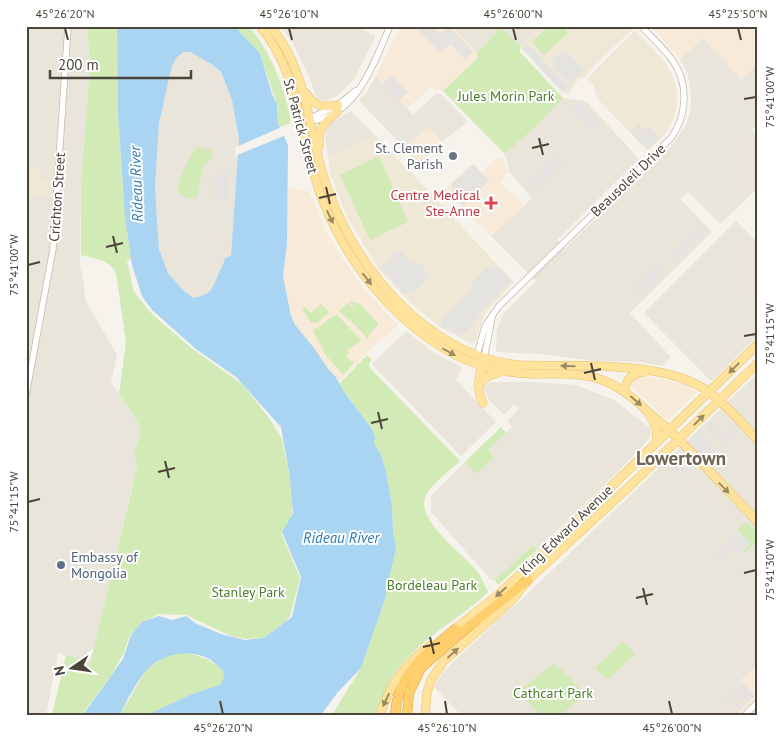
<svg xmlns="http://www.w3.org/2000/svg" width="784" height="741" font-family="'PT Sans',sans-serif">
<rect width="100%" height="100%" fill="#f6f3ec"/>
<g fill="#eae5da">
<path d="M26,26H87L90,66L81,185L80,266L84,285L85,300L117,355L111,383L147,430L132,486L90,664L58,653L46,715H26Z"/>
<path d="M285,26H355L374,35L375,38L354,79L337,96L326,101L319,99L315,94L309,76L292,42L283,29Z"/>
<path d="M452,26H542L521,47L501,27L477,53Z"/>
<path d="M703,38L741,79L758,63V124L752,130L758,135V188L720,224L688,192L680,199L712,232L630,313L671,357L662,366L640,362L596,361L540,354L496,352L497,330L503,314L536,281L491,236L532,198L510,173L505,154L563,98L586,101L639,159L557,240L565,248L670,148L686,125L691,109V93L688,75L680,59Z"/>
<path d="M184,52H189L213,65L221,72L232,100L239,139L231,257L225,258L215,284L210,292L202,297L192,298L182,289L168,273L159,249L155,187L159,123L172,66L177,57Z"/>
<path d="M376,76L413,115L437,93L442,95L468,121L442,142L427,127L405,148L360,102V99L367,92Z"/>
<path d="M351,111L375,135L328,157L325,138L327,128L331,123Z"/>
<path d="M736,221L758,243V336L711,381L644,313Z"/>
<path d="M406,331L432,351L462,368L456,380L496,422L461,456L372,364Z"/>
<path d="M758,373V664L741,680L756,696L736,715H461L434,687L444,671L507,611L518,603Z"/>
<path d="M490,382H531L576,385L614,400L649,427L651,432L649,439L617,473L538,549L533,545L495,580H491L431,512V496L465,462L476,473L487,450L512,427L507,421L519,409L514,404L504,415L489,400L484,389Z"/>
</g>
<g fill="#f7ead8">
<path d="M400,26H452L477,53V59L443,91L429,88L407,109L376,76Z"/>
<path d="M654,26H749L758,35V63L741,79L703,38L680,59L652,28Z"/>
<path d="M427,127L442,142L418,163L405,148Z"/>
<path d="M503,158L509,171L500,182L525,205L491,236L444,190L473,163L482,172L495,160Z"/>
<path d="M287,188L309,191L326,231L336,249L362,287L398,325L373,347L338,382L335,376L328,369L314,348L295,325L289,310L283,276L287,249Z"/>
<path d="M651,377L684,384L694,390L696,393L669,419L667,420L631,386L637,378Z"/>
<path d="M758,664V715H736L755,696L741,680Z"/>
</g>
<g fill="#efe8d6">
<path d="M542,26H632L634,28L595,65L585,77L578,80L568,95L534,57L521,47Z"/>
<path d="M635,30L666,63L674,80L677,90V105L673,120L665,134L649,150H647L597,98L593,84L587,78Z"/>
<path d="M375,135L514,282L485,313L475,342L471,343L440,327L412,304L380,271L347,217L330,173L328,157Z"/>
<path d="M26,168L39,169L38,179L51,180L50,198L29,196L28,204H26Z"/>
</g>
<g fill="#d2eab5">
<path d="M87,26H117C118,104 119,182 131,259L127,261L134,292L152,314L190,347L243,385L269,418L282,439L292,489V512L289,522L281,533L300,578L290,616L284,623L264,638L246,639L231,636L186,615L159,614L143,622L130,635L124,652L112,674L82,715H52L66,655L90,664L138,463C129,452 142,442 140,429C138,419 125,402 119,394L126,342L116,273C109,259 95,259 81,255V185L90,66Z"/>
<path d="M234,26H249C272,55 283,84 291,120L290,123L281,127L278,123V112L275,99L260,53Z"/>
<path d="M548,26H562L568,33L544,55L532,42Z"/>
<path d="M501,27L521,47L519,51L563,98L539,123L505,154L443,91L477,59V53Z"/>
<path d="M197,147L209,150L211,149L212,158L203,166L197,197C188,200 182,198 178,190C180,175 188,158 197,147Z"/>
<path d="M379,156L408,222L370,240L340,175Z"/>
<path d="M351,301L360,304L378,323V325L370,333L368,339L351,321L354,317L350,321L339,311L347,303L356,311L349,302Z"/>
<path d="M321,304L329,312L317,323H311L302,309L305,307L311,313Z"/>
<path d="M337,315L361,340L347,351L349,353L346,356L350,361L352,360L353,362V364L343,375L326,355L313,331V329C323,328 327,317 337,315Z"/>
<path d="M367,355L372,360L369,363L370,368L460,461C450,470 429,486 425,498C417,523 466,555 479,574C483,580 485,586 488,592C459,620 418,639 395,673C387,685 381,701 375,715H332L361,668L385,599L392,567L396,548L393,532L392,504L386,472L374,443L375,437L372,429L339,384Z"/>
<path d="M501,427L506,433L488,450L494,457L476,474L465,462Z"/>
<path d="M746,522L758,532V541L745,553L742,551L750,543L738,530Z"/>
<path d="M533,545L538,549L536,551L498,585L495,580Z"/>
<path d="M623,641L635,654L608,680L595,668Z"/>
<path d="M181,653C200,655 209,658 223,671L224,678L220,685L192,694L147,715H120L146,670L163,658Z"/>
<path d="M555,663L585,694L561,715H540L520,694V690Z"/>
</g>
<g fill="#e5e3e0">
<path d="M414,26H433L441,34L450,27L473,52L465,59L451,44L440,52Z"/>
<path d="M528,44L569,87L563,93L522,49Z"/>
<path d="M564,49L584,70L570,84L552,66L554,63L552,60Z"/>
<path d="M392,75L408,92L399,101L382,84Z"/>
<path d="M579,101L600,122L594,128H588L570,109Z"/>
<path d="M639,124L646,129L650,127L660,138L648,149L630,132Z"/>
<path d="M556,155L563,162L536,189L530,182Z"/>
<path d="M473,164L489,181L463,206L455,197L457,195L454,196L450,192L453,189L450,186Z"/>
<path d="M227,172L228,200H215L214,173Z"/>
<path d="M699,226L705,232L674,262L668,256Z"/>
<path d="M401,251L411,264L416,260L431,276L415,291L404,294L387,275L381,266L393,254Z"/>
<path d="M660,262L666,269L640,294L634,288Z"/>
<path d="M489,265L493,268L500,269L511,281L486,306L473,324L461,336L440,326L443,318L473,289L470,285Z"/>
<path d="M711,422L724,435L733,426L738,432L724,446L706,428Z"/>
<path d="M698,431L717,452L708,461L691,443L694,441L691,438Z"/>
<path d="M682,453L693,466L684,473L678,465L672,470L666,463L677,454L678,455Z"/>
<path d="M738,531L749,543L738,553L733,548L720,561L714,554Z"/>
<path d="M744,685L754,695L747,702L743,697L737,702L732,697L726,702L723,699L731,691L735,694Z"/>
</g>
<path fill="#a9d4f2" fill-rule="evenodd" d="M117,26H234L260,53L272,94L277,105L278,123L288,145L287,244L283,276L291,316L295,325L314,348L328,369L335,376L345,393L372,429L375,437L374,443L381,455L386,472L392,504L393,532L396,548L385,599L361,668L338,692L321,715H147L192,694L220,685L224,678L223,671C219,667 215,663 211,660C191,648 161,653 146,671C139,678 124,705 120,715H83L123,659L131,635L142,622L159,616L172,620L186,616L195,623L221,634L245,640L264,638L292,617L301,577L282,532L293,513L290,478L281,427L236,377L196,349L152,310L142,296L132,265L125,218L118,113ZM184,52H190L213,65L221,72L232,100L239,139L231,256L225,258C224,263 221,268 219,273C212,289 212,295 193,298L182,289L168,273L159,249L155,187L159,123L172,66L177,57Z"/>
<path fill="#f6f3ec" d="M284,126L286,135L235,156L236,147Z"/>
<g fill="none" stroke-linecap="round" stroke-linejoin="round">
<g stroke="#c2bbae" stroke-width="7">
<g id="minor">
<path d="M310,121C357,117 374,62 390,26"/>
<path d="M310,121L315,116L338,105L355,91"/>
<path d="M477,355L485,326L499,306L671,138C687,116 689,84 673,61C664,48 651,37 641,26"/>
<path d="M484,358L492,318"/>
<path d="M26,395L53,249L68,26"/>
<path d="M745,715L758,702"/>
</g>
</g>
<g stroke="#e6c16a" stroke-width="9">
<g id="major">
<path d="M260,26C295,68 299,121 313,171C328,226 359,277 401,316C440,352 479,372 533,374C556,374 583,372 605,381C622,388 635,399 648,412C653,417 660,421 665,426C697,457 727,490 758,522"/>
<path d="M270,26C306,68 308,124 323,175C349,261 424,356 519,365C574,367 664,359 709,392C727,405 742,424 758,440"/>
<path d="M306,93C314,106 323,108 338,105"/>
<path d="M319,147C318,127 324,123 338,111"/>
<path d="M483,362C479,377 476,389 483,403"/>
<path d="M478,387L486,377L500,372"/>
<path d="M624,391C627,378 632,374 644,372"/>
<path d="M650,416C656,426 658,431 656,443"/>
<path d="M451,632L498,595L546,550L758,344"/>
<path d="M380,715C389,686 406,662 431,645"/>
<path d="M425,715L427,693L431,680L443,662L513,599L528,580L631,485L758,363"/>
</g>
</g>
<g stroke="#e0a43c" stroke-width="10">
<g id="highway">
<path d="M395,715C398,672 425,655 455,629"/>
<path d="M407,715L409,693L421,668L458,635L528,580"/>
</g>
</g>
<use href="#minor" stroke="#fff" stroke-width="5.5"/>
<use href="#major" stroke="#ffe39c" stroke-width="8"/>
<use href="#highway" stroke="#ffcf6e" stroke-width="9"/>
</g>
<defs><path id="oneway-solid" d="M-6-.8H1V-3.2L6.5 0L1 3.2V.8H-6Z" transform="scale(1.25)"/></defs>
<g fill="#9c8c66">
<use href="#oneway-solid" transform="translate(330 217) rotate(65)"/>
<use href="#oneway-solid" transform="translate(367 279) rotate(52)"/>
<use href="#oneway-solid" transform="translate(449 352) rotate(29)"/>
<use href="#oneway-solid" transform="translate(568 366) rotate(-178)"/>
<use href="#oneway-solid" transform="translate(734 368) rotate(135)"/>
<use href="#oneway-solid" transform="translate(636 401) rotate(41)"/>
<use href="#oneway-solid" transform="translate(699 420) rotate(-44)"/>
<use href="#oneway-solid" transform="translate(724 488) rotate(46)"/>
<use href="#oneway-solid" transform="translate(501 592) rotate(138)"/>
<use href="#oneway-solid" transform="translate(453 653) rotate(-42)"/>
<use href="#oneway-solid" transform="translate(386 700) rotate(115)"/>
</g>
<path fill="none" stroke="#4b4439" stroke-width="2" d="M65,28L68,40M289,28L292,40M513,28L516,40M738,28L741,40M744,99L756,97M539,138L543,155M532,148L549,144M326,187L330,204M319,198L336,194M113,236L117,253M106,247L123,243M28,265L40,262M744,336L756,334M591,363L595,380M584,373L601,369M378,412L382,429M371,423L388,419M165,461L169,478M158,472L175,468M28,502L40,499M744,573L756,570M643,588L647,605M636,598L653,594M430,637L434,654M423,647L440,643M220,701L223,714M445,701L447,714M669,701L672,714"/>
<circle fill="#6b7280" stroke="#fff" stroke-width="2" cx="453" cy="156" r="5"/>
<path fill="#e0444e" stroke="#fff" stroke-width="2" d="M488.5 195.5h5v5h5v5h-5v5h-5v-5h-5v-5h5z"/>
<circle fill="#5c6f8a" stroke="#fff" stroke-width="2" cx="61" cy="565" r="5"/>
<g text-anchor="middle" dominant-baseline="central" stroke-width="4" stroke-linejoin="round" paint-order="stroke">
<g font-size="14" fill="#4a7f2a" stroke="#fff">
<text x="506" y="96">Jules Morin Park</text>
<text x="432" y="585">Bordeleau Park</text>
<text x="248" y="592">Stanley Park</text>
<text x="553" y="693">Cathcart Park</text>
</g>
<g font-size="14" fill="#4b4439" stroke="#fff">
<text transform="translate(301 126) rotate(75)">St. Patrick Street</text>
<text transform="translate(628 180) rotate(-44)">Beausoleil Drive</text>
<text transform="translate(57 197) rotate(-86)">Crichton Street</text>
<text transform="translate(566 530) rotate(-44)">King Edward Avenue</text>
</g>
<g font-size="14" fill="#5b616d" stroke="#fff" text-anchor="end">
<text x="443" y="148">St. Clement<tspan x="443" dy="16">Parish</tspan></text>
</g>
<g font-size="14" fill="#be3a42" stroke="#fff" text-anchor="end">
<text x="480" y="195">Centre Medical<tspan x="480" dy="16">Ste-Anne</tspan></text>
</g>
<g font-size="14" fill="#4e5e75" stroke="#fff" text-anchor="start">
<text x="71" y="557">Embassy of<tspan x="71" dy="16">Mongolia</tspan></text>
</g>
<g font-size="15" font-style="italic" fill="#2e7ab2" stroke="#fff">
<text transform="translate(136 184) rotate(-92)">Rideau River</text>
<text x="341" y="537">Rideau River</text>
</g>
<g font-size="19" font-weight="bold" fill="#6e6250" stroke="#fff">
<text x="681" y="458">Lowertown</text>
</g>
</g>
<rect width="784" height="741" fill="none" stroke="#ffffff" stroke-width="55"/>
<g transform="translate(72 668) rotate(257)" stroke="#ffffff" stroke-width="4" paint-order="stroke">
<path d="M0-4L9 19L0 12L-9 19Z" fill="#4b4439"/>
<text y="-8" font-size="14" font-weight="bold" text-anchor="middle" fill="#4b4439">N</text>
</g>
<path d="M50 70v8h141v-8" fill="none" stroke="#4b4439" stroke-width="2.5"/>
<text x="58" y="70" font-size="15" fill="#4b4439" stroke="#ffffff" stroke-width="4" paint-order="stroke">200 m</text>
<rect x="28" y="28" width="728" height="686" fill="none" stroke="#4b4439" stroke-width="2"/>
<g font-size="12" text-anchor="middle" fill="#4b4439">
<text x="65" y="18">45°26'20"N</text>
<text x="289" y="18">45°26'10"N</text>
<text x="513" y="18">45°26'00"N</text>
<text x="738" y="18">45°25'50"N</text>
<text transform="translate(770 97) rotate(-90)" y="4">75°41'00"W</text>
<text transform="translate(14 265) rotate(-90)" y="4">75°41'00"W</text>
<text transform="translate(770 334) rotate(-90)" y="4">75°41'15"W</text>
<text transform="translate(14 502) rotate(-90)" y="4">75°41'15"W</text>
<text transform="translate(770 570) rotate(-90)" y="4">75°41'30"W</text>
<text x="223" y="732">45°26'20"N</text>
<text x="447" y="732">45°26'10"N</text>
<text x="672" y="732">45°26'00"N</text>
</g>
</svg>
